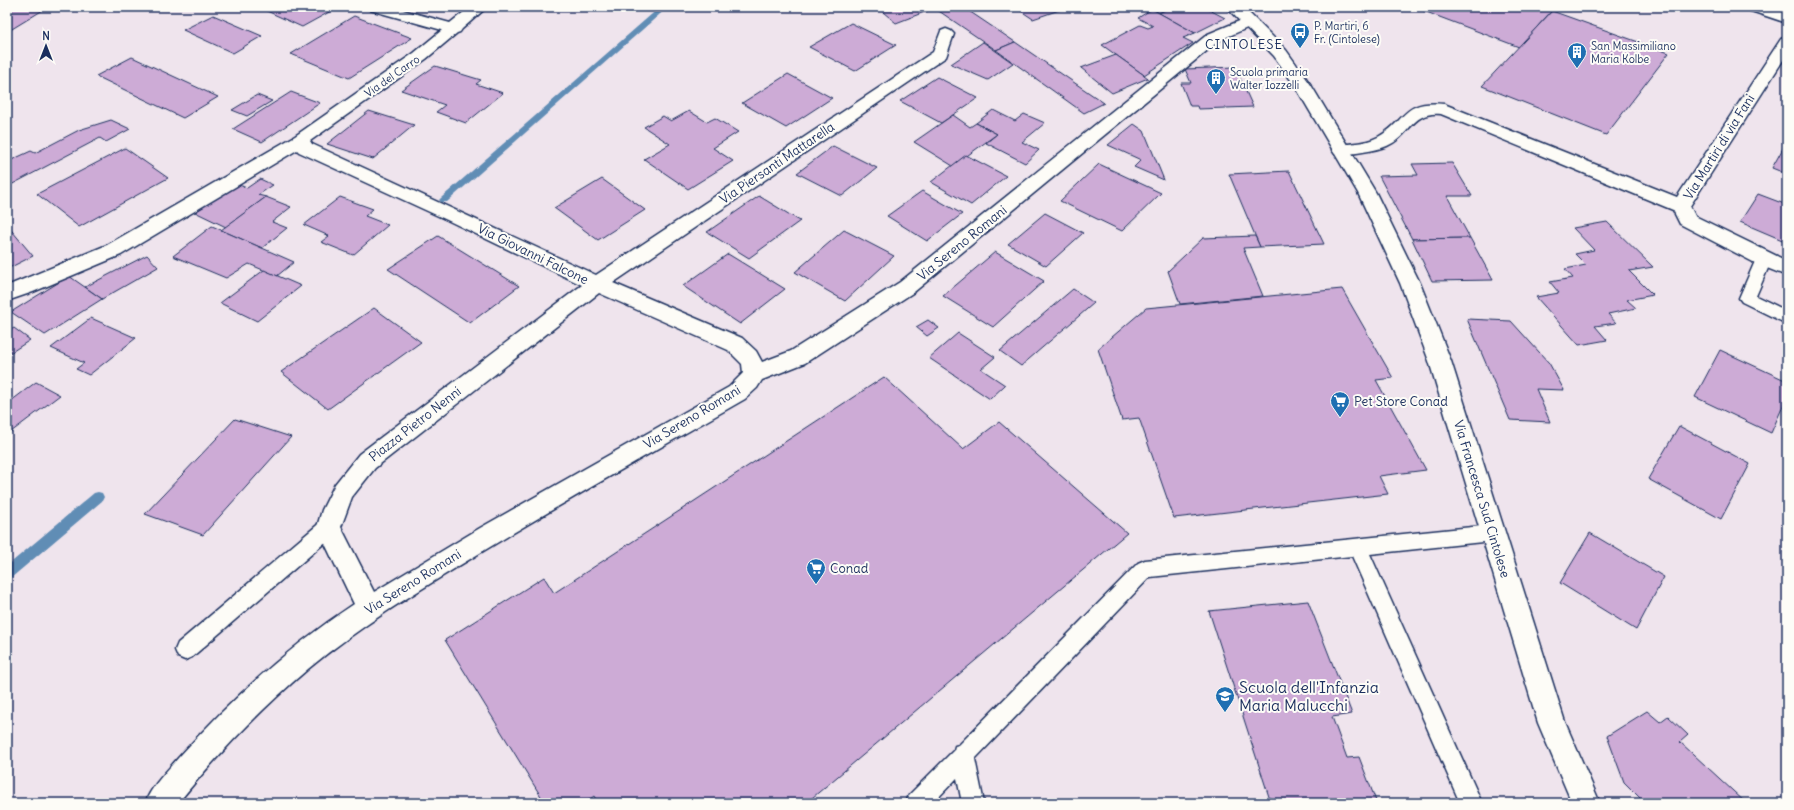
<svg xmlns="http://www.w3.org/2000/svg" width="1794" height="810" font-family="Delius,sans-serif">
<rect width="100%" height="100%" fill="#efe4ed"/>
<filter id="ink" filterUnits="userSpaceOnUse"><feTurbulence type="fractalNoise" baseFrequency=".025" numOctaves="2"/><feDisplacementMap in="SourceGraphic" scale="8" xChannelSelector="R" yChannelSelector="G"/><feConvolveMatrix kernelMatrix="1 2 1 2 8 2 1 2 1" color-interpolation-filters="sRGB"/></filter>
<g filter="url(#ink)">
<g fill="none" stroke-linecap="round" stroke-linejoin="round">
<g fill="#618db5" fill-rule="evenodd">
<path d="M660,7H668L447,202H441L439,200L441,198Z"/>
<path d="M98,492L102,493L104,497L102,501L11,578L7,580V566L94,493Z"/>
</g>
</g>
<g fill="#cdabd6" stroke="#1b2f5e">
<path d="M7,7H48L7,32Z"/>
<path d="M258,7H326L333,10L302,27Z"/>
<path d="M877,7H933L935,8L896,23Z"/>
<path d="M933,7H963L1015,42L996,50Z"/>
<path d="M1030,7H1068L1033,19L1021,11Z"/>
<path d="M1150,7H1171L1159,13Z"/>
<path d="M1171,7H1204L1225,18L1195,33L1159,13Z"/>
<path d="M1413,7H1555L1519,47Z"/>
<path d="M1152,9L1195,33L1183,38L1193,43L1144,75L1102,45L1140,25L1148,28L1153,26L1138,18Z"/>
<path d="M1552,11L1669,53L1606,135L1482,86Z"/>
<path d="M213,15L262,36L233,53L183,30Z"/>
<path d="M354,16L412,38L349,78L291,54Z"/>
<path d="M851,23L896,45L855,71L809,47Z"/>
<path d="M983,42L1013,63L988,80L951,64Z"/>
<path d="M1015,42L1104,103L1084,113L996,50Z"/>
<path d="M1116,55L1144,75L1148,78L1112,93L1081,68Z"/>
<path d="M132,57L218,97L183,118L96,76Z"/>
<path d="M435,66L481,80L476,84L503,93L466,123L436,112L445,105L401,90Z"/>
<path d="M1235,67L1253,107L1198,109L1197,106H1190L1181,83H1191L1185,69Z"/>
<path d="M788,74L832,98L786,128L742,103Z"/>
<path d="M937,77L978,98L941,123L900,101Z"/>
<path d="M291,92L320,103L262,142L233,129Z"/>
<path d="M257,95L272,101L247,116L232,110Z"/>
<path d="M993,110L1015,121L1024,114L1045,123L1022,142L1039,150L1025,163L986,143L997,134L976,123Z"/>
<path d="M369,111L414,125L373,159L327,144Z"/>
<path d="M689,111L707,122L715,118L738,132L713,148L733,161L688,189L644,159L670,144L644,127L663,116L671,121Z"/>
<path d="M953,115L970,127L976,123L997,134L953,166L914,142Z"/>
<path d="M111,120L130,129L106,142L100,138L7,187V162L31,151L35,153L79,130Z"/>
<path d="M1134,124L1144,131L1164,180L1134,167L1141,160L1108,145Z"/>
<path d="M1787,141V174L1772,168Z"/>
<path d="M833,146L877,168L842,196L797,173Z"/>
<path d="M125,148L168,178L79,227L37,194Z"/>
<path d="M966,155L1006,176L971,205L931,182Z"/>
<path d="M1452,163L1472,196H1447L1470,238L1412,239L1379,176L1418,175L1412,164Z"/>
<path d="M1099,164L1161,193L1122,231L1060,201Z"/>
<path d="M1289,171L1324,244L1260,247L1229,174Z"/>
<path d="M260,179L273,185L258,195L266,197L226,227L195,212L236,184L247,188Z"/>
<path d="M602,179L645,210L598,240L554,208Z"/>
<path d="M922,191L962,214L927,241L887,216Z"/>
<path d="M1758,194L1787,205V242L1740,222Z"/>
<path d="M759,196L800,221L749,258L707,232Z"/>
<path d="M266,197L291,207L272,222L287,228L262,248L221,230Z"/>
<path d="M340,197L373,209L365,216L388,225L353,255L321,242L329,236L304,225Z"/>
<path d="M1045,213L1083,233L1046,266L1008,244Z"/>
<path d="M1607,222L1653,267L1629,271L1653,295L1627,300L1636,308L1608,314L1616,323L1595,326L1607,340L1579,345L1536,297L1559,293L1550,282L1573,278L1565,269L1586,265L1575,254L1594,250L1573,228Z"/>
<path d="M7,225L33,256L7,269Z"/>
<path d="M212,226L262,248L294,262L277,276L249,264L226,278L173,256Z"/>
<path d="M844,230L894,256L845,301L795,272Z"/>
<path d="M438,236L519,286L470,323L388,269Z"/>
<path d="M1255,236L1260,247L1243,248L1263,296L1180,304L1168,271L1203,238Z"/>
<path d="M1470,238L1493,280L1432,281L1412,239Z"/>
<path d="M995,252L1044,281L993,327L943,296Z"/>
<path d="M728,254L785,289L740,324L683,286Z"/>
<path d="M147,255L158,267L102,299L85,287Z"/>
<path d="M264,270L301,286L257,321L220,303Z"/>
<path d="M69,276L102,299L45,335L11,312Z"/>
<path d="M1073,289L1094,303L1021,366L1000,351Z"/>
<path d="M1342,289L1393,378L1376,380L1426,470L1379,476L1388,494L1174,518L1139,418L1122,420L1098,349L1146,308Z"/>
<path d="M374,308L421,342L328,409L281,372Z"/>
<path d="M91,318L136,338L89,375L76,369L84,363L51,348Z"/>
<path d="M1467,319L1511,321L1549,363L1564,390L1536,389L1550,422L1510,420Z"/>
<path d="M928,320L939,328L927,336L916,327Z"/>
<path d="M14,328L30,340L7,355V332Z"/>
<path d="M958,333L995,357L981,369L1005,385L990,399L929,358Z"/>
<path d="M1720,350L1787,381V397L1771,433L1695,397Z"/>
<path d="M884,377L963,449L999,422L1127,533L806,803H598L594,796L585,803H545L445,640L544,577L554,593Z"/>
<path d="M36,382L60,395L7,435V404Z"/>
<path d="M235,419L291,437L203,535L145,514Z"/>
<path d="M1679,426L1750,464L1721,519L1648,479Z"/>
<path d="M1590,533L1664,577L1636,630L1560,583Z"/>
<path d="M1308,601L1352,714L1332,717L1347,758L1359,757L1376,801L1363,803H1271L1209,611Z"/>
<path d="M1647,711L1660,722L1668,716L1688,735L1680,742L1746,803H1645L1624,782L1607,736Z"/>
</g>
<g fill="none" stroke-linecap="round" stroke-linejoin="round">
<g stroke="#1b2f5e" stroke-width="3">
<g id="service">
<path d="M1764,254L1769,255L1772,259L1756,296L1787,311V324L1742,302L1739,298L1756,259L1759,255Z"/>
<path d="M329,519L336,521L338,527L336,533L192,657L185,660L178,657L175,650L178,643L322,521Z"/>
<path d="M1492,525L1499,527L1501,533L1499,539L1492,541L1370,554L1482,803H1460L1352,556L1150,577L975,759L984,803H962L957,778L933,803H906L909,795L954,750L955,746L959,745L1138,563L1145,560Z"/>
</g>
</g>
<g stroke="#1b2f5e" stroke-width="3">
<g id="minor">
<path d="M367,7H392L450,23L470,7H487L462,29L460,32L457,33L426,59L310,141L312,144L596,275L933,52L941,31L946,29L951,31L954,34L946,57L613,283L742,338L756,351L762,362L791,351L900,282L1208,34L1249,17L1254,19L1257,22L1254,25L1220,40L914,292L805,363L762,380L757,388L745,399C656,450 567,500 480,553C421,589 361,625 308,669C260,710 217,755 178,803H145C152,785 167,771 179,757C231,699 289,647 354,604L317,527L322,510L335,484L359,454L582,285L447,220L299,152L297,150L121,255L33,292L7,301V286L107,245L295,136L414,53L442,30L370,10ZM599,293L728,350L742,364L743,373L729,387L480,528L374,592L341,527L352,497L375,468Z"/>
<path d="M1745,7H1768L1787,13V23L1748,10Z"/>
<path d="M1787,37V54L1690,206L1695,216L1787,261V276L1757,264L1680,224L1673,210L1441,114C1411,111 1411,136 1387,146C1373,152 1356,152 1341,156L1335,154L1332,150L1335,146C1348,143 1365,144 1378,137C1408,121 1400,100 1444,104L1677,197L1779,42L1781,39Z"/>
</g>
</g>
<g stroke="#1b2f5e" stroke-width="3">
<path id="tertiary" d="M1226,7H1243L1286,50L1311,85L1376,193L1420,283L1451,361L1565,722L1600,803H1572L1538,723L1429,361L1400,283L1358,193L1295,86L1274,56Z"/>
</g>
<use href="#service" fill="#fdfcf7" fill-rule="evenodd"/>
<use href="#minor" fill="#fdfcf7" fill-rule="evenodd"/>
<use href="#tertiary" fill="#fdfcf7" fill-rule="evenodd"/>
</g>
</g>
<defs>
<g id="bus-pin" transform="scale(1)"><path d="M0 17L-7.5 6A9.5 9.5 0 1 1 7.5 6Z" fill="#1f6fb2" stroke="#fdfcf7"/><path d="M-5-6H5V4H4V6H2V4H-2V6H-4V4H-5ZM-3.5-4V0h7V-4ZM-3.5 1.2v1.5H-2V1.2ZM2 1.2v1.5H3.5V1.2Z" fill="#fff"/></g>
<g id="building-pin" transform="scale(1)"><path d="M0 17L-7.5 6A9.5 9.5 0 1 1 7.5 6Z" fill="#1f6fb2" stroke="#fdfcf7"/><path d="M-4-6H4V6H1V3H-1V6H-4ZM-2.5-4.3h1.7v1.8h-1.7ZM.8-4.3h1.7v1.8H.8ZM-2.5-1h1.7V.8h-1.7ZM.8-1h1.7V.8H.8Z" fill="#fff"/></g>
<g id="supermarket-pin" transform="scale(1)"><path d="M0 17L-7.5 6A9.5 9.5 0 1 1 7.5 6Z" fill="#1f6fb2" stroke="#fdfcf7"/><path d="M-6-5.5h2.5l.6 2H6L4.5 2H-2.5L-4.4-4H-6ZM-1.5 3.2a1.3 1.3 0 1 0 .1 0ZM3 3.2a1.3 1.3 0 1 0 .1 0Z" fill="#fff"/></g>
<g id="school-pin" transform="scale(1)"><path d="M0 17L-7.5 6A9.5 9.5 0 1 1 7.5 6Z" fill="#1f6fb2" stroke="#fdfcf7"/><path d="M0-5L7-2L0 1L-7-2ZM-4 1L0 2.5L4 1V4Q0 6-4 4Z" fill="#fff"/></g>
</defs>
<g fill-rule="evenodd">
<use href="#bus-pin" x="1300" y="32"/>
<use href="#building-pin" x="1577" y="52"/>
<use href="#building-pin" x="1216" y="78"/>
<use href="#supermarket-pin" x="1340" y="401"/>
<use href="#supermarket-pin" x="816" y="568"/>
<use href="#school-pin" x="1225" y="696"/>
</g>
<g text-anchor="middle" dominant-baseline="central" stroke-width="4" stroke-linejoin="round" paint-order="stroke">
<g font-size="11" fill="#1b2f5e" stroke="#fdfcf7" text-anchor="start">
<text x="1314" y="26">P. Martiri, 6<tspan x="1314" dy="13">Fr. (Cintolese)</tspan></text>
<text x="1591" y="46">San Massimiliano<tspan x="1591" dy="13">Maria Kolbe</tspan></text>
<text x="1230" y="72">Scuola primaria<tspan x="1230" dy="13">Walter Iozzelli</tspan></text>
</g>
<g font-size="11" fill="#1b2f5e" stroke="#fdfcf7">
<text transform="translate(392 76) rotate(-35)">Via del Carro</text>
</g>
<g font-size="13" letter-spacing="1" fill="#1b2f5e" stroke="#fdfcf7">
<text x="1244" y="44">CINTOLESE</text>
</g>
<g font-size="13" fill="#1b2f5e" stroke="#fdfcf7">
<text transform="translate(1719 147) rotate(-58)">Via Martiri di via Fani</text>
<text transform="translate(777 163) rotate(-34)">Via Piersanti Mattarella</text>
<text transform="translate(962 243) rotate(-39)">Via Sereno Romani</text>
<text transform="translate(533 254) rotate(26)">Via Giovanni Falcone</text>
<text transform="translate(692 417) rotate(-31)">Via Sereno Romani</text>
<text transform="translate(415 424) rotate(-38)">Piazza Pietro Nenni</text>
<text transform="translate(1482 499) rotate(73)">Via Francesca Sud Cintolese</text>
<text transform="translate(413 582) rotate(-32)">Via Sereno Romani</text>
</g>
<g font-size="13" fill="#1b2f5e" stroke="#fdfcf7" text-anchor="start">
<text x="1354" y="401">Pet Store Conad</text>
<text x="830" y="568">Conad</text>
</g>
<g font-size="16" fill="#1b2f5e" stroke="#fdfcf7" text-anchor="start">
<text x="1239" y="687">Scuola dell'Infanzia<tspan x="1239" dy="18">Maria Malucchi</tspan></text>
</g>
</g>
<rect width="1794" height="810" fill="none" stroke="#fdfcf7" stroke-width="24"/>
<rect x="12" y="12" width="1770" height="786" fill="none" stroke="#1b2f5e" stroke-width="1.5" filter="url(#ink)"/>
<g transform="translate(46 46)" stroke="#fdfcf7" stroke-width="3" paint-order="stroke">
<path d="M0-3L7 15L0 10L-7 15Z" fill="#1b2f5e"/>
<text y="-6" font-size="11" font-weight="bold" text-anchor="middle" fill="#1b2f5e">N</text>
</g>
</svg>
